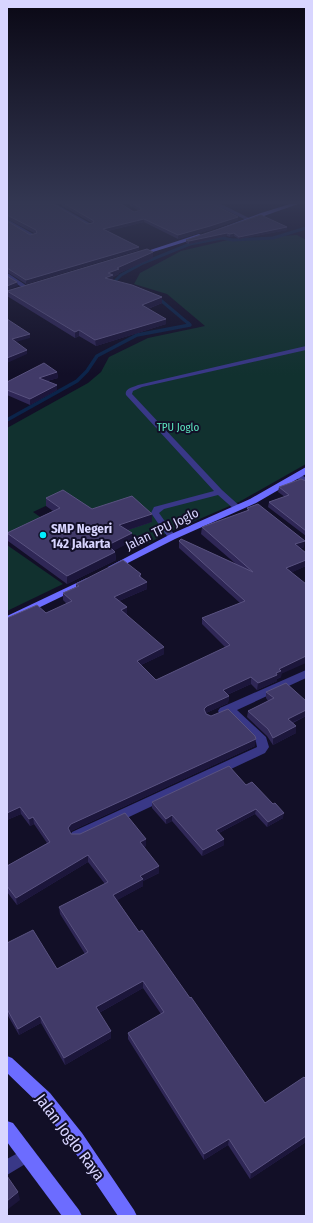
<svg xmlns="http://www.w3.org/2000/svg" width="313" height="1223" font-family="'Fira Sans Condensed',sans-serif">
<rect width="100%" height="100%" fill="#120f27"/>
<g fill="#11312f">
<path d="M297,235L306,240V464L239,502L167,533L149,543L99,516L69,495L33,512L46,521L7,539V428L88,383L101,372L109,357L148,338L205,326L167,294L134,284L140,273L181,251L228,240Z"/>
<path d="M7,545L63,584L7,611Z"/>
</g>
<g fill="none" stroke-linecap="round" stroke-linejoin="round">
<g stroke="#0b244a" stroke-width="3">
<path d="M118,285L114,282L121,275L143,263L190,244L222,238L233,240L273,238L306,228"/>
<path d="M157,297L189,324"/>
</g>
<path stroke="#0b244a" stroke-width="3.5" d="M7,420L77,381L87,371L97,356L137,335L190,325L188,323"/>
<g fill="#393887" fill-rule="evenodd">
<path d="M306,346V350L142,387L133,391L132,394L222,490L242,508L238,510H235L218,495L164,509L159,513L176,537L175,539H169L151,513L154,507L214,491L126,395C124,389 133,387 138,385Z"/>
<path d="M27,1148L32,1150L34,1155L32,1160L7,1175V1159Z"/>
</g>
<g fill="#393887" fill-rule="evenodd">
<path d="M50,204H56L93,225L88,226Z"/>
<path d="M214,204H221L251,219L246,220Z"/>
<path d="M7,219L35,235L36,236L31,237L7,223Z"/>
<path d="M7,273L9,274L30,288L25,289L7,278Z"/>
<path d="M298,472L306,478V485L303,484L294,475Z"/>
<path d="M306,670V678L237,710L266,737L269,747L265,753L80,840L76,841L72,840L70,836L72,832L257,747L256,742L227,714H220L218,711L220,708Z"/>
</g>
<g fill="#6c6cff" fill-rule="evenodd">
<path d="M290,204H298L218,232L213,231L261,213Z"/>
<path d="M199,234L201,235V237L140,256L135,255Z"/>
<path d="M306,467V474L256,503L175,539L116,569L113,570L108,567L169,535L250,499Z"/>
<path d="M87,578L90,579L92,581L90,583L7,623V616Z"/>
<path d="M7,1056L12,1058L50,1093L82,1133L134,1210L137,1216H118L70,1145L38,1103L7,1073Z"/>
<path d="M7,1121L13,1123L79,1210L82,1216H62L7,1142Z"/>
</g>
</g>
<g fill="#2f2756">
<path d="M7,204L87,224L92,223L59,204H121L134,212L139,211L128,204H213L238,220L210,230L178,239L144,222L108,231L139,247V250L26,284L7,272V221L30,235L36,234L7,219Z"/>
<path d="M261,215L287,230L239,239L234,236L230,237L227,236L189,244L186,243V240Z"/>
<path d="M153,252V258L119,273V274L113,277V280L162,297V303L148,309L166,324L96,346L79,336L75,338L7,296V291Z"/>
<path d="M57,372L58,378L47,381L57,390L30,405L7,395V382Z"/>
<path d="M306,481V536L268,507L269,502L285,497L278,492L279,487Z"/>
<path d="M46,498L92,509L152,522L128,530L132,533V541L114,550L115,552L116,560L67,584L8,541L7,533L53,511L46,506Z"/>
<path d="M247,508L304,547L300,549L306,553V566L292,572L281,677L277,679V681L257,690L251,684L227,695L229,696L228,703L206,713L255,746L71,831L70,833L71,834L146,846L144,847L159,866V873L143,881V886L117,900L139,932L265,1103L306,1079V1142L250,1179L228,1145L204,1160L128,1039V1033L161,1014L143,988L99,1013L111,1038L65,1065L41,1023L19,1035L7,1014V943L57,969L85,954L60,914L59,907L105,884L88,862L17,905L7,892V866L47,843L34,824L30,826L21,814L7,820L46,613L67,604L63,600V593L76,587V584L141,574V578L147,589L119,601L127,607V614H126L164,654L141,665L156,680L226,648L202,624V618L240,603L179,548V541L236,564L201,534L202,527L247,511Z"/>
<path d="M266,692L306,701V716L293,723L296,726V733L273,745L267,736L247,717L248,711L268,701L266,698Z"/>
<path d="M246,785L283,818L267,827L255,814L219,833L224,839V845L202,856L172,821L166,824L152,808V802Z"/>
</g>
<g fill="#1c163b">
<path d="M238,217V220L210,230L178,239V235Z"/>
<path d="M144,219V222L103,232V229Z"/>
<path d="M287,227V230L239,239V237Z"/>
<path d="M227,233V236L189,244V241Z"/>
<path d="M234,233V236L230,237V234Z"/>
<path d="M139,247V250L26,284V280Z"/>
<path d="M153,252V258L119,273V274L113,277V280L105,278L108,273L117,268Z"/>
<path d="M17,282L18,286L7,290V286Z"/>
<path d="M162,297V303L142,311V305Z"/>
<path d="M166,319V324L96,346L95,340Z"/>
<path d="M79,330V336L75,338V332Z"/>
<path d="M30,334V338L12,343V339Z"/>
<path d="M27,350V354L7,363V358Z"/>
<path d="M57,372L58,378L39,383V378Z"/>
<path d="M57,385V390L30,405V399Z"/>
<path d="M152,514V522L119,533V525Z"/>
<path d="M132,533V541L108,554V545Z"/>
<path d="M305,541L304,547L294,551L295,544Z"/>
<path d="M115,552L116,560L67,584V576Z"/>
<path d="M306,560V566L286,575V568Z"/>
<path d="M147,582V589L114,603V597Z"/>
<path d="M127,607V614L121,617V610Z"/>
<path d="M164,647V654L137,667V661Z"/>
<path d="M306,656V663L281,674V677L277,679V681L257,690L258,683L276,673L279,669Z"/>
<path d="M251,677V684L222,697L223,690Z"/>
<path d="M229,696L228,703L206,713L204,716V709L207,706Z"/>
<path d="M306,710V716L287,725L288,719Z"/>
<path d="M296,726V733L273,745V738Z"/>
<path d="M256,739L255,746L71,831L69,835L68,828L71,824Z"/>
<path d="M20,807L21,814L7,820V813Z"/>
<path d="M256,809L255,814L215,835L216,830Z"/>
<path d="M284,813L283,818L267,827L268,822Z"/>
<path d="M172,815V821L166,824V819Z"/>
<path d="M33,817L34,824L30,826L29,819Z"/>
<path d="M146,839V846L140,849V842Z"/>
<path d="M224,839V845L202,856L203,850Z"/>
<path d="M88,855V862L17,905L16,898Z"/>
<path d="M159,866V873L143,881V886L114,902L113,895L140,876Z"/>
<path d="M143,981V988L97,1014L96,1007Z"/>
<path d="M40,1016L41,1023L19,1035L18,1029Z"/>
<path d="M111,1031V1038L65,1065L64,1058Z"/>
<path d="M306,1136V1142L250,1179L251,1173Z"/>
<path d="M229,1139L228,1145L204,1160V1154Z"/>
<path d="M18,1192L20,1200L7,1210V1201Z"/>
</g>
<g fill="#413a68" stroke="#595280">
<path d="M7,204H53L87,224L93,223L94,221L65,204H121L134,212L141,210V208L133,204H213L238,217L210,226L178,235L144,219L103,229L139,247L26,280L7,268V221L30,235L37,233L36,230L7,215Z"/>
<path d="M261,215L287,227L239,237L234,233L230,234L227,233L189,241L186,240Z"/>
<path d="M147,249L153,252L117,268L119,269L108,273L113,275L105,278L132,285L162,297L142,305L166,319L95,340L79,330L75,332L7,291Z"/>
<path d="M7,276L17,282L7,286Z"/>
<path d="M7,319L30,334L12,339L27,350L7,358Z"/>
<path d="M44,363L57,372L39,378L57,385L30,399L7,390V382Z"/>
<path d="M301,479L306,481V531L269,502L289,495L279,487Z"/>
<path d="M63,490L92,509L132,496L152,514L119,525L132,533L108,545L115,552L67,576L7,533L60,508L46,498Z"/>
<path d="M258,504L305,541L295,544L306,553V560L286,568L306,584V656L279,669L281,671L276,673L277,675L258,683L251,677L223,690L229,696L207,706L204,709L206,714L211,716L228,709L255,736L256,739L71,824L68,828L71,834H80L125,813L146,839L140,842L159,866L140,876L143,879L113,895L139,932L142,930L190,998L191,997L265,1103L304,1077L306,1079V1136L251,1173L229,1139L204,1154L128,1033L164,1012L143,981L96,1007L111,1031L64,1058L40,1016L18,1029L7,1009V943L33,930L57,969L88,952L59,907L108,882L88,855L16,898L7,886V866L50,842L33,817L29,819L20,807L7,813V618L37,605L46,613L72,601L63,593L79,586L76,584L123,560L141,574L139,576L147,582L114,597L127,607L121,610L164,647L137,661L156,680L230,645L202,618L245,601L179,541L181,539L253,572L202,527L249,510L247,508Z"/>
<path d="M286,683L306,701V710L288,719L296,726L273,738L268,729L248,711L274,698L266,692Z"/>
<path d="M229,766L246,785L252,782L273,804L275,803L284,813L268,822L256,809L216,830L224,839L203,850L172,815L166,819L152,802Z"/>
<path d="M7,1176L18,1192L7,1201Z"/>
</g>
<linearGradient id="sky" x2="0" y2="1"><stop stop-color="#0a0815"/><stop offset="0.54" stop-color="#333752"/><stop offset="1" stop-color="#333752" stop-opacity="0"/></linearGradient>
<rect width="313" height="375" fill="url(#sky)"/>
<circle fill="#01ecff" stroke="#120f27" stroke-width="1.5" cx="43" cy="535" r="4"/>
<g text-anchor="middle" dominant-baseline="central" stroke-width="4" stroke-linejoin="round" paint-order="stroke">
<g font-size="11" fill="#5ce3be" stroke="#120f27">
<text x="178" y="427">TPU Joglo</text>
</g>
<g font-size="13" font-weight="bold" fill="#d8d5ff" stroke="#120f27" text-anchor="start">
<text x="51" y="528">SMP Negeri<tspan x="51" dy="15">142 Jakarta</tspan></text>
</g>
<g font-size="13" fill="#d8d5ff" stroke="#120f27">
<text transform="translate(162 529) rotate(-26)">Jalan TPU Joglo</text>
</g>
<g font-size="16" fill="#d8d5ff" stroke="#120f27">
<text transform="translate(70 1137) rotate(53)">Jalan Joglo Raya</text>
</g>
</g>
<rect width="313" height="1223" fill="none" stroke="#d8d5ff" stroke-width="16"/>
</svg>
